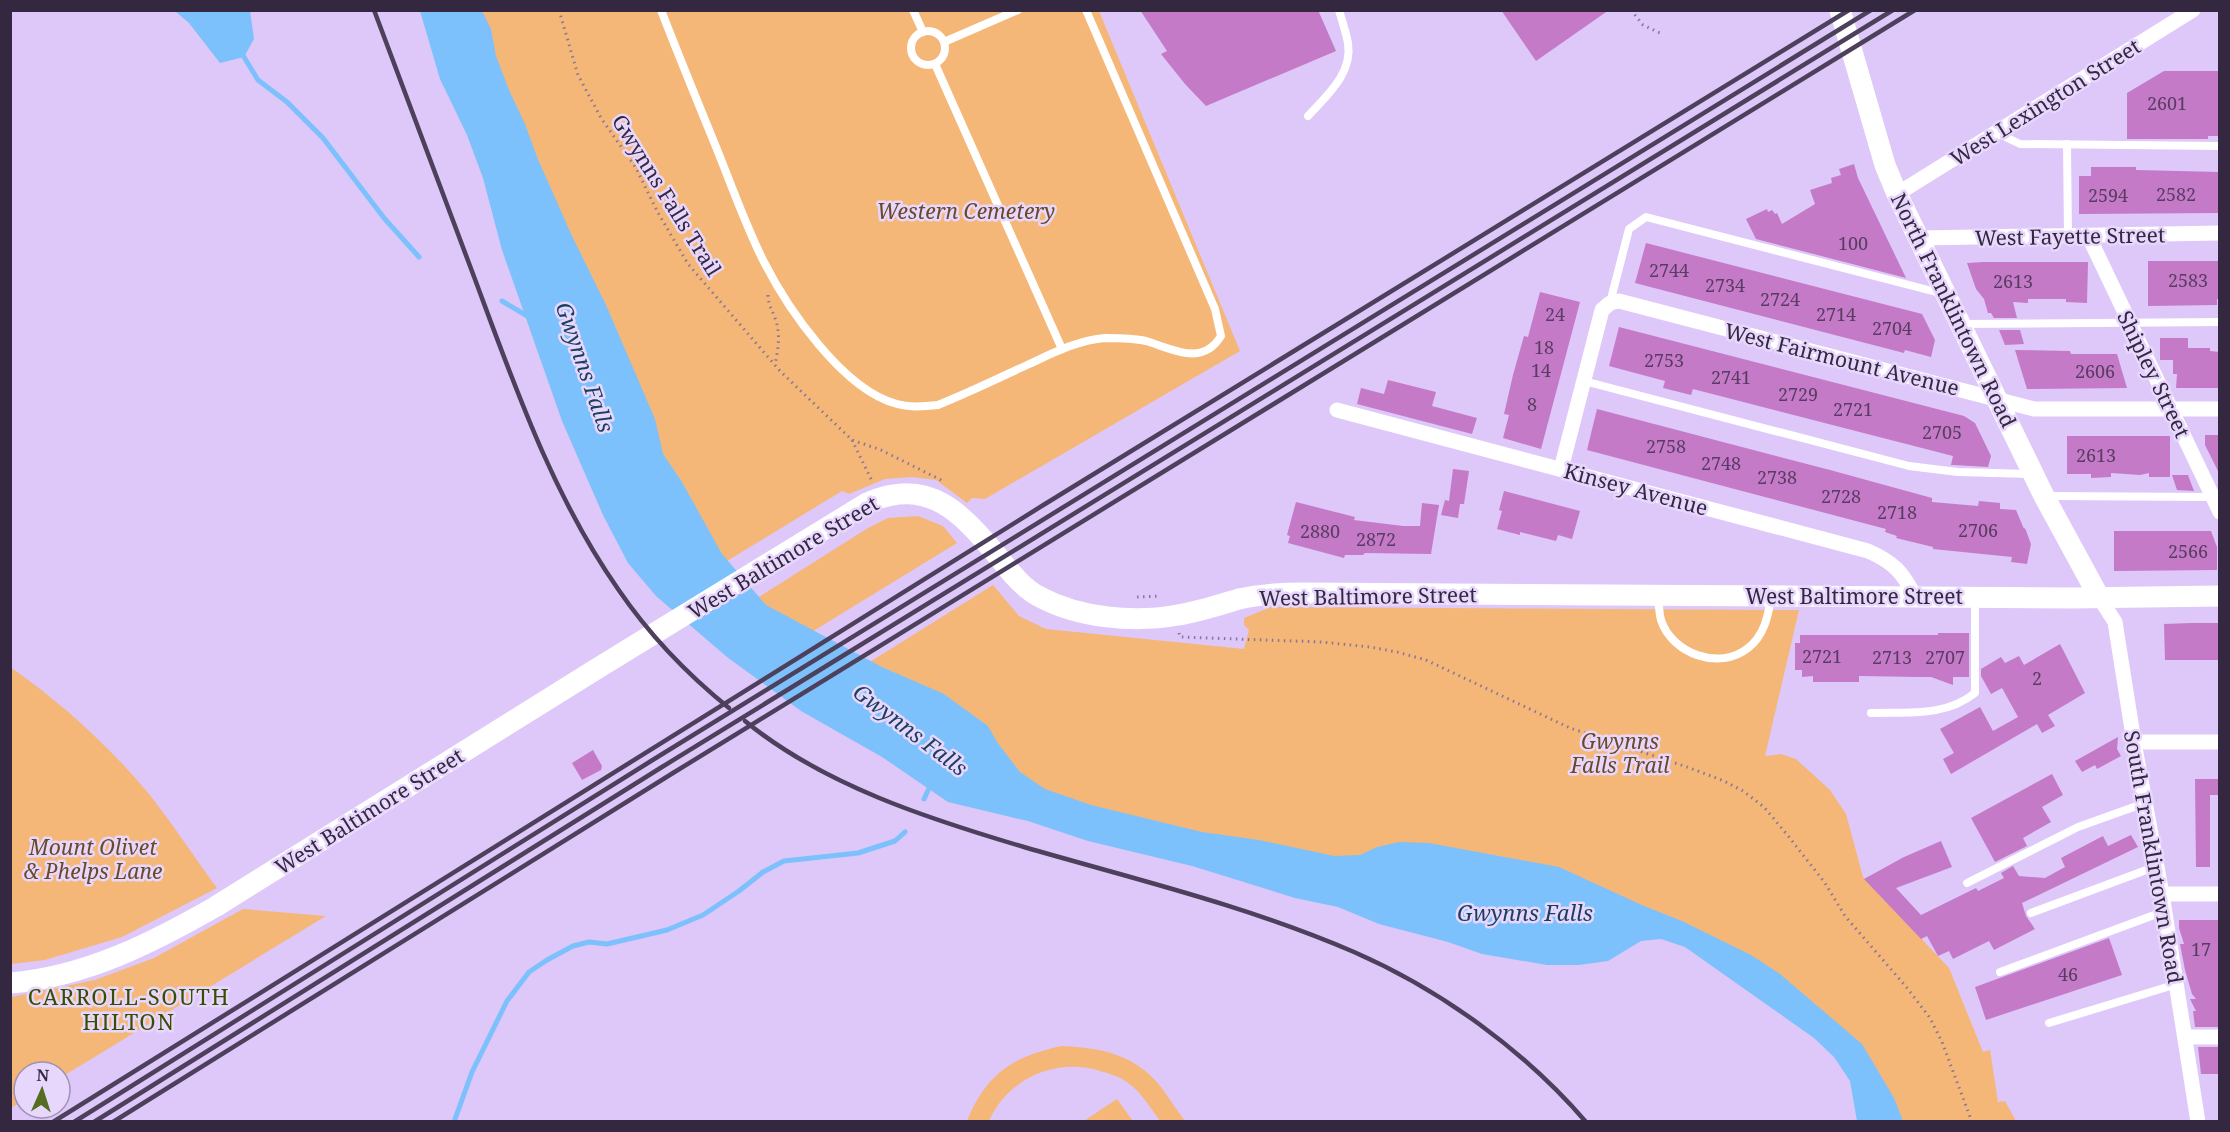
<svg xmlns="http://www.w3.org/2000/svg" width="2230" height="1132" font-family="'Noto Serif',serif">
<rect width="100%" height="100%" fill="#dec7f9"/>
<g fill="#f5b777">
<path d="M446,11H1099L1240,351L985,499L972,498L967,503L936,480L912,477L885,479L849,494L842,491L689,584Z"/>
<path d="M918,516L943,526L957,543L766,660L727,617L868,528L888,518Z"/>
<path d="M993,585L1019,616L1046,629L1244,649L1249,630L1244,625V618L1271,607L1799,610L1765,756L1781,754L1796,759L1830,790L1846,814L1863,877L1949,968L1983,1052L1990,1050L1998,1102L2005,1101L2016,1121H1880L1840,1043L1650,918L1326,878L1087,822L841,680Z"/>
<path d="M10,667C62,703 109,746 149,794C173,824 194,857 217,888L122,937L45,960L11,964Z"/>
<path d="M243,909L326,916L60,1078V1072H24V1100L11,1108V997L95,980L154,958Z"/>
<path d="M1061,1046C1095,1047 1130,1053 1155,1080C1166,1092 1175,1108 1185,1121H1160C1150,1107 1141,1092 1127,1082C1119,1076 1107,1073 1097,1070C1053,1058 1007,1080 989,1121H967C986,1074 1012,1057 1061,1046Z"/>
<path d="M1117,1099L1133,1121H1084Z"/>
</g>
<g fill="#7cc1fc">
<path d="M175,11H250L254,39L244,57L220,63L189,23Z"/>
<path d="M420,11H482L491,29L496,56L509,90L525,124L537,157L572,236L606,305L655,419L663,454L682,482L722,554L766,605L882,667L944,694L988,726L997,742L1020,772L1045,789L1091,805L1202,832L1259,840L1334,856L1360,855L1377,847L1399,842L1429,843L1559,867L1644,906L1682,921L1751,955L1780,974L1862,1044L1894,1098L1903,1121H1857L1850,1081L1834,1057L1814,1038L1685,947L1661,939L1641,941L1608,961L1579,965H1547L1482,954L1448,942L1379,924L1338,907L1295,898L1192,866L1088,841L1028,821L948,802L882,757L801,711L727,657L656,596L628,563L603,515L562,421L502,250L483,178L467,135L440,79Z"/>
</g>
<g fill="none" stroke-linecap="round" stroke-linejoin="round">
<g stroke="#7cc1fc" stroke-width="5">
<path d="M244,57L258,80L287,102L323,138L384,218L419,257"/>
<path d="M502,301L529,317"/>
<path d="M924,799L931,784"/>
<path d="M454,1122L472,1072L507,1001L529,972L547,960L573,946L589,942L607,944L667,930L703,915L739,891L763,872L784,861L858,853L895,841L905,832"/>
</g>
</g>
<g fill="#c47ac7">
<path d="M1140,10H1318L1336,51L1206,106L1185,84L1161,54L1167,51Z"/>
<path d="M1501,10H1609L1536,61Z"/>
<path d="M2164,71H2220V136H2208V139H2127V93Z"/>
<path d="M1854,164L1858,178L1906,278L1756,239L1746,219L1767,209L1768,212L1772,210L1775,214L1777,213L1782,224L1815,204L1810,190L1832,183L1831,178L1841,175L1839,169Z"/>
<path d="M2091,167H2136V170L2220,172V213L2079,214V176H2091Z"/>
<path d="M1646,243L1922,314L1935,340L1931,357L1905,350L1904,353L1635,283Z"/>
<path d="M2148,261H2220V299H2217V305L2148,306Z"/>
<path d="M1984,262H2088L2087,303L2066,302V299H2028V303L2013,302L2017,318H1994L1991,313H1988L1984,299L1976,289L1967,263Z"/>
<path d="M1540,292L1580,302L1541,449L1503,438L1509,415L1504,414L1513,375L1524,336L1528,337Z"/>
<path d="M1619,327L1964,416L1975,423L1991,456L1988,467L1954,465H1951L1953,456L1693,389L1691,395L1663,388L1665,381L1609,366Z"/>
<path d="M1999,330H2020L2024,344L2005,345Z"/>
<path d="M2160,338H2188V348H2210V351L2220,352V388H2176L2177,374H2173V360H2160Z"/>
<path d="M2015,350L2070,351L2071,354H2117L2127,388L2027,389Z"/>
<path d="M1388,380L1436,392L1432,406L1477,418L1472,434L1357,404L1361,388L1384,394Z"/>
<path d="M1597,409L1830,470L1932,498V502L1978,506L1979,501L2000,503V509L2016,510L2024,529L2025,528L2031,544L2027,564L2011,562L2012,557L1933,549V547L1896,538L1897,536L1885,532L1886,529L1587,450Z"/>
<path d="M2205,435H2220V475L2205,445Z"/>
<path d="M2067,436H2170V477H2149V473L2140,475L2111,473V477L2091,478V474H2067Z"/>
<path d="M1453,469L1469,471L1464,504H1460L1458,518L1441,515L1445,500L1449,501Z"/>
<path d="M2172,475H2188L2194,491L2177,490Z"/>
<path d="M1504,491L1580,511L1572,539L1558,535L1556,541L1520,532V535L1497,529L1502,511L1499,510Z"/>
<path d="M1296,502L1355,517L1354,520L1403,526H1420L1422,503L1439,505L1431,554L1365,553L1363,555H1345L1344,558L1288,543L1290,536L1287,535Z"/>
<path d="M2114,531H2211L2217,547V570L2114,571Z"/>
<path d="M2191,623H2220V660H2165L2164,624Z"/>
<path d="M1938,633H1969V677H1953V685L1931,677H1918L1859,676V682H1813V676L1802,677V670H1795V643H1800V635H1938Z"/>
<path d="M2060,644L2085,693L2048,715L2055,726L2042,733L2037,724L1951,774L1943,759L1954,753L1940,729L1980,707L1993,731L2018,717L2002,688L1991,694L1981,676V669L2001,657L2005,663L2019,656L2024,665Z"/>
<path d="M2118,737L2117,749L2121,756L2097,769L2095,765L2082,772L2075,761Z"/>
<path d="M593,750L602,766L601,770L582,780L572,763Z"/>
<path d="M2052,774L2063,795L2042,807L2051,822L2023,838L2027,846L1995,862L1971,818Z"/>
<path d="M2195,779H2220V795H2210V867H2196Z"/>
<path d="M2131,835L2138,847L2022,903L2026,916L2035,929L1994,950L1989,941L1953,959L1949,951L1938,956L1927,936L1921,939L1864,879L1904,857L1941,841L1952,867L1896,888L1921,915L1976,888L1978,891L2004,878L2001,873L2013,866L2019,876L2045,878L2065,867L2061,858L2103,836L2108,846Z"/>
<path d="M2179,920H2220V1027H2195L2193,1011H2196L2190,999H2196L2192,994L2185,970L2180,944H2184L2179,928Z"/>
<path d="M2109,938L2122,975L1986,1020L1975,987Z"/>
<path d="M2198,1047H2220V1074H2201Z"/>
</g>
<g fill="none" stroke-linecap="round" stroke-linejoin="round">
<g stroke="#88769b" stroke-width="3" stroke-dasharray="1.5 4.5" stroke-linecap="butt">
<path d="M559,10L578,75L601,118L636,168L657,211L688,264L780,371L852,440L881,450L945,482"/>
<path d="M1631,10L1643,25L1660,33"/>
<path d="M768,295C768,304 772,310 775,318C781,334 778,349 775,365"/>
<path d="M852,440L872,481"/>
<path d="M1137,597L1161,596"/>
<path d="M1179,633L1180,637L1322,642L1370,647L1397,652L1426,660L1570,728L1690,768L1724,781L1743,791L1764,807L1789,837L1825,883L1845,916L1908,989L1930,1018L1942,1042L1972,1122"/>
</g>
<g stroke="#fff" stroke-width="8">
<path d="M661,10C678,54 696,98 714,142C730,181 744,222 763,260C787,308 843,390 897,404C910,408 924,406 938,405C968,393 997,379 1027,365C1051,354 1078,340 1105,338C1119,338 1133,338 1146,341C1173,349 1202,367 1221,336L1215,309L1086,10"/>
<path d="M913,10L923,32"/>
<circle cx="928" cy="48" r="17"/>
<path d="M944,42L1018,10"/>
<path d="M935,64L1062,349"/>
<path d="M1308,116C1326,96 1353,74 1348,43C1346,32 1342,21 1339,10"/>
<path d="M1997,133L2020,144L2220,146"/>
<path d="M2067,144L2068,236"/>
<path d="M1610,303L1629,229L1646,217L1940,293"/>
<path d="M1963,324L2220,322"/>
<path d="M1584,381L1909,466L1958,472L2030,474"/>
<path d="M2048,496L2213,497"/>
<path d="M1658,597C1659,604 1659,613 1661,620C1672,654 1720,671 1748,648C1764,636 1768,616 1771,599"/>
<path d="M1871,713C1908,712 1945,717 1975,693V598"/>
<path d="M1967,883L2078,827L2145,803"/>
<path d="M2031,913L2157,866"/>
<path d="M2000,972L2165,911"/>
<path d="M2049,1023L2177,984"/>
</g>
<g stroke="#fff" stroke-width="15">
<path d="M1897,194L2193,10"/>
<path d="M2088,235L2220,512"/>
<path d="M1920,238L2220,233"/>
<path d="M1337,410L1868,551C1893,562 1903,572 1915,597"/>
<path d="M1561,469L1602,310L1610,303L1619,301L2034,409H2220"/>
<path d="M2099,597L2115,622L2134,742L2162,894L2198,1122"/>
<path d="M2134,742H2220"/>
<path d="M2162,894H2220"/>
<path d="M2185,1037H2220"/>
</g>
<g stroke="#fff" stroke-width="21">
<path d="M1840,10L1885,165L1897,194L2044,496L2099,597"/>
<path d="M10,983C85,977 152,943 215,907L598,668L867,503C930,475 963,515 1000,559C1011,573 1024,589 1040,597C1079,618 1134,623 1178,615C1198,612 1219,605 1239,599C1261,594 1281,593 1303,593L2073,598L2220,596"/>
</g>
<g stroke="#4d405c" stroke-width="4.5">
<path d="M374,10C408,101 442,191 476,282C515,387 553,496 618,589C648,633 687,674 729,708"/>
<path d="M745,721C823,785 929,819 1024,847C1134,879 1248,906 1354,952C1441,990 1524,1050 1586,1122"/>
<path d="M53,1122L1045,504L1849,10"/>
<path d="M74,1122L651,761L1871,10"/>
<path d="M94,1122L662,767L1893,10"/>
<path d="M113,1122L673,773L1915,10"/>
</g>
</g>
<g text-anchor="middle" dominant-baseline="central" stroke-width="5" stroke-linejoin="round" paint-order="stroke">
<g font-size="18" fill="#583c62">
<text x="2167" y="103">2601</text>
<text x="2176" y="194">2582</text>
<text x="2108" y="195">2594</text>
<text x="1853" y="243">100</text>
<text x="1669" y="270">2744</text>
<text x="2188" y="280">2583</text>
<text x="2013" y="281">2613</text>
<text x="1725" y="285">2734</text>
<text x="1780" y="299">2724</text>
<text x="1555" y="314">24</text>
<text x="1836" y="314">2714</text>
<text x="1892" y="328">2704</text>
<text x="1544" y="347">18</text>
<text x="1664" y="360">2753</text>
<text x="1541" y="370">14</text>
<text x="2095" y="371">2606</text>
<text x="1731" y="377">2741</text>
<text x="1798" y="394">2729</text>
<text x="1532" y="404">8</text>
<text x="1853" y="409">2721</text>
<text x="1942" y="432">2705</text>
<text x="1666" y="446">2758</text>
<text x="2096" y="455">2613</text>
<text x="1721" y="463">2748</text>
<text x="1777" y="477">2738</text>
<text x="1841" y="496">2728</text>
<text x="1897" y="512">2718</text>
<text x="1978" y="530">2706</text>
<text x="1320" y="531">2880</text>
<text x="1376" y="539">2872</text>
<text x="2188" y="551">2566</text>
<text x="1822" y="656">2721</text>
<text x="1892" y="657">2713</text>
<text x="1945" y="657">2707</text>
<text x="2037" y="678">2</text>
<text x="2201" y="949">17</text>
<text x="2068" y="974">46</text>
</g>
<g font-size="21" fill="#342840" stroke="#e8d7fd">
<text transform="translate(2045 102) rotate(-32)">West Lexington Street</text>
<text transform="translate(667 195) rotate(58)">Gwynns Falls Trail</text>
<text transform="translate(2070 236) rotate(-1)">West Fayette Street</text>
<text transform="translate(1954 310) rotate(64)">North Franklintown Road</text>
<text transform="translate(1842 359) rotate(14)">West Fairmount Avenue</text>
<text transform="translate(2154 374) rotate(64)">Shipley Street</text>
<text transform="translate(1636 489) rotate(15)">Kinsey Avenue</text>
<text transform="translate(783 557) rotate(-31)">West Baltimore Street</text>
<text transform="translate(1368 596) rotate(-1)">West Baltimore Street</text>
<text x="1854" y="596">West Baltimore Street</text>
<text transform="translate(369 811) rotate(-32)">West Baltimore Street</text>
<text transform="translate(2154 857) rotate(80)">South Franklintown Road</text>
</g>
<g font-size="21" font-style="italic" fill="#6a4927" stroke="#e8d7fd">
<text x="966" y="211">Western Cemetery</text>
<text x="1620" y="741">Gwynns<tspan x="1620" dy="24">Falls Trail</tspan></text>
<text x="93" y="847">Mount Olivet<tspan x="93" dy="24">&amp; Phelps Lane</tspan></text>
</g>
<g font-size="22" font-style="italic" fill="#1a3f5d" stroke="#e8d7fd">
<text transform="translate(586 367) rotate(71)">Gwynns Falls</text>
<text transform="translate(911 729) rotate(37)">Gwynns Falls</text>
<text x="1525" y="912">Gwynns Falls</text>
</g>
<g font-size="22" letter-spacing="1.5" fill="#374d00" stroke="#e8d7fd">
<text x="129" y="996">CARROLL-SOUTH<tspan x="129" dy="25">HILTON</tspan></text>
</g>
</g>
<rect width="2230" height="1132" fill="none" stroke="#342840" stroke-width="24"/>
<g transform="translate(42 1090) rotate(3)"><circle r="28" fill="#e8d7fd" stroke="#a091b1" stroke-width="1.5"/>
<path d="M0-4.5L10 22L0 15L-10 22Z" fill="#546d1f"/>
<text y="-9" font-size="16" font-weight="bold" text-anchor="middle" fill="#342840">N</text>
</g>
</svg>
